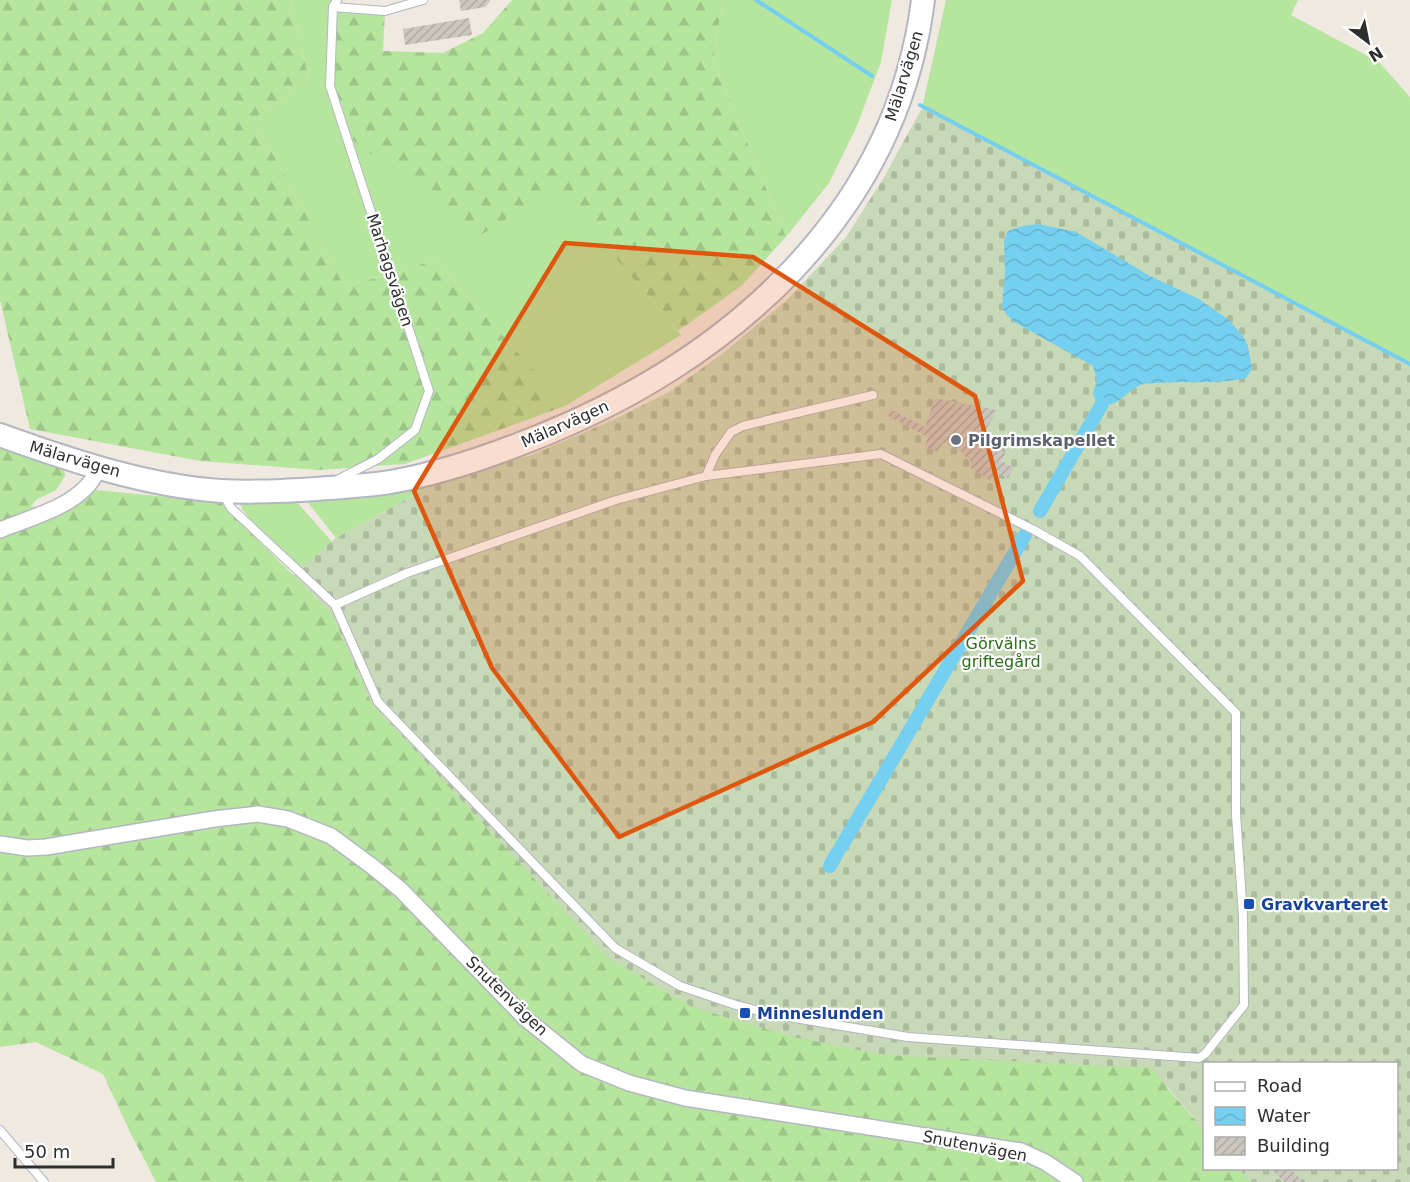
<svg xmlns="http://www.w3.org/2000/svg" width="1410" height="1182" font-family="'DejaVu Sans',sans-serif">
<defs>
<pattern id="forest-firs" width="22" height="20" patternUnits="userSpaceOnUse" patternTransform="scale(1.5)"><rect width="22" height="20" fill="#b6e59e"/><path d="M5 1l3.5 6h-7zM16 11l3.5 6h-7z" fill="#9dc588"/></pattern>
<pattern id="cemetery-stones" width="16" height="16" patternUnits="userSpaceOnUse" patternTransform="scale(1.5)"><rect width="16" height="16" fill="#c8d9b8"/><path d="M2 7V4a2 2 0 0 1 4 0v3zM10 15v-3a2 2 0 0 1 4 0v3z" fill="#acbb9e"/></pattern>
<pattern id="water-waves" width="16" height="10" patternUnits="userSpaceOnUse" patternTransform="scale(1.5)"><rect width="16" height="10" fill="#75cff0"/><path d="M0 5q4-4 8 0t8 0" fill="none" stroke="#66b2ce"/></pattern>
<pattern id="building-hatch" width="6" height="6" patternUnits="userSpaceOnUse" patternTransform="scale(1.5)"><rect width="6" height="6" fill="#cbc7bf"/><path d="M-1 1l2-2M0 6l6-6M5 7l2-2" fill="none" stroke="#afaba4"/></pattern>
</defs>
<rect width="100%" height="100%" fill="#efe9e1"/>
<g fill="#b6e59e">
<path d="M291,0H343L338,10L336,88L556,187L681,335L565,406L436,260L345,287L254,119L309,80Z"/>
<path d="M723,0H892L881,62L856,128L829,183L786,237L713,59Z"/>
<path d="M946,0H1298L1291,15L1379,62L1410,97V365L922,108Z"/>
<path d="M445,478L336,538L301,494Z"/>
<path d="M238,499L295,500L357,570L316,583L249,518L243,510Z"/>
</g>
<g fill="url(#forest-firs)">
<path d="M0,0H291L309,80L254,119L345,287L436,260L565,406L405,464L319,470L200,461L30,429L0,300Z"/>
<path d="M512,0H723L713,59L786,237L741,286L678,331L556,188L479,236L354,141L330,86L333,7L385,11L383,51L443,53L483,33Z"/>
<path d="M602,425L1223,1048L1167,1088L1204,1130V1168L1239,1169L1251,1182H156L131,1134L103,1074L36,1042L0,1047V439L63,463L65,476L56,490L36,500L31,506L57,514L80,494L95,490L220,502L331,613L394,508L445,478L532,455Z"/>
</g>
<path fill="url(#cemetery-stones)" d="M922,108L1410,365V1182H1251L1239,1169L1396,1168V1064H1204V1130L1151,1068L884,1055L793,1037L692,1007L607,957L372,704L331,613L293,575L336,538L445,478L532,455L615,419L669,392L722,354L787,300L846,237L883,179Z"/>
<path fill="url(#water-waves)" d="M1038,224L1076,232L1150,276L1199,299L1229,320L1243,336L1248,346L1252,369L1246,378C1217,385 1188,380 1158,383C1153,383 1146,383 1140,385C1124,392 1116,413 1096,401L1093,394L1097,380L1093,366L1016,323L1007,315L1002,307L1005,271L1004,241L1008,231L1023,226Z"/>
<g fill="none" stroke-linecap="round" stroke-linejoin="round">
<g stroke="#75cff0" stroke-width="4">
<path d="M756,0L872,76"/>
<path d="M920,105L1410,364"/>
</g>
<g stroke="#75cff0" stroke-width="14">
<path d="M1040,511L1102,404"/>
<path d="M841,847L1025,535"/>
<path d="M830,866L837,853"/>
</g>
</g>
<g fill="url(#building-hatch)">
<path d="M459,0H491L485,7L461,11Z"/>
<path d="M469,18L472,35L405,45L403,29Z"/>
<path d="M935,398L997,410L983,435L985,443L1006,453L1001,461L1014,468L1008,478L995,472L991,481L971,468L970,459L962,455L961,451L944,442L937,452L925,446L928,437L888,416L890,409L925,427Z"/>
<path d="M1271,1168H1290L1303,1182H1284Z"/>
</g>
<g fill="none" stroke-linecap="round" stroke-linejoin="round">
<g stroke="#b4b7c1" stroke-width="10">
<g id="lane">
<path d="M337,0L333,7L330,86L429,391L415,430L378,459L337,480"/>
<path d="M333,7L385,11L423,0"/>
<path d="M706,476L715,455L731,432L743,426L873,395"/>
<path d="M223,494L231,508L335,605L378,702L615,948L680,986L736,1005L771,1014L908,1037L1199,1058L1205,1054L1244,1005L1243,916L1236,814V713L1080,556L1034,530L881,454L706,476L616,500L407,573L335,605"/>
<path d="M0,1130L44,1182"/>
</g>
</g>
<g stroke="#b4b7c1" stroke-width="18">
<g id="street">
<path d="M0,530C34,516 87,504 99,466"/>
<path d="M0,844L27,848L46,847L214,819L258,814L288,819L331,836L373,867L401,890L525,1018L582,1064L629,1083L685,1098L1021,1151L1045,1162L1075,1182"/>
</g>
</g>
<g stroke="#b4b7c1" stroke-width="26">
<path id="secondary" d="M0,435C69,460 147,486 221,491C261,493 303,490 344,487C359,485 375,485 390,482C438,474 485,458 530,440C725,364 896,218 923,0"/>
</g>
<use href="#lane" stroke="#fff" stroke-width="8"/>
<use href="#street" stroke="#fff" stroke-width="15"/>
<use href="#secondary" stroke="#fff" stroke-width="22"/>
</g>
<path fill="#df570e" fill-opacity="0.2" stroke="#df570e" stroke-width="4.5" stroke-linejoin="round" d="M565,243L753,257L975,396L1023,581L873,722L619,837L492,668L414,491Z"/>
<circle fill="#6b7280" stroke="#fff" stroke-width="2" cx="956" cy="440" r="6"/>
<g fill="#1a4fb4" stroke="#fff" stroke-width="2">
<rect x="1243" y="898" width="12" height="12" rx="3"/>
<rect x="739" y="1007" width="12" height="12" rx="3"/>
</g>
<g text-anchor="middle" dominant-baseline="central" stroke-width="4.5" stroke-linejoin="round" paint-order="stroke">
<g font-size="16" fill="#2e2e2e" stroke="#fff">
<text transform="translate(904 76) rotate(-73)">Mälarvägen</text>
<text transform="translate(390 270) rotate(72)">Marhagsvägen</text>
<text transform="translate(565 424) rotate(-24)">Mälarvägen</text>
<text transform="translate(75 459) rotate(16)">Mälarvägen</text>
<text transform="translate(507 996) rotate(44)">Snutenvägen</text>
<text transform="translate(975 1146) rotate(11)">Snutenvägen</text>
</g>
<g font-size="16" font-weight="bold" fill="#5b616d" stroke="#fff" text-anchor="start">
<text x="968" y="440">Pilgrimskapellet</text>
</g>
<g font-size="16" fill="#2c6e1b" stroke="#fff">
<text x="1001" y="643">Görvälns<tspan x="1001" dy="18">griftegård</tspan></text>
</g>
<g font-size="16" font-weight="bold" fill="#164399" stroke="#fff" text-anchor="start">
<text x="1261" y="904">Gravkvarteret</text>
<text x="757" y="1013">Minneslunden</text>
</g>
</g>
<rect x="1203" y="1062" width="195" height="108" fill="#ffffff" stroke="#ababab" stroke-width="1.5"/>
<rect x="1215" y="1082" width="30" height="9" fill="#ffffff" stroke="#ababab" stroke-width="1.5"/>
<text x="1257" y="1092" font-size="18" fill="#2e2e2e">Road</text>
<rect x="1215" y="1107" width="30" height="18" fill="url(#water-waves)" stroke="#ababab" stroke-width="1.5"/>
<text x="1257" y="1122" font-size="18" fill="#2e2e2e">Water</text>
<rect x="1215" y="1137" width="30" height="18" fill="url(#building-hatch)" stroke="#ababab" stroke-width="1.5"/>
<text x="1257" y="1152" font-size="18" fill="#2e2e2e">Building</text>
<g transform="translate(1368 42) rotate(148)" stroke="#ffffff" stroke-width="4.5" paint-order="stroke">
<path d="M0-4.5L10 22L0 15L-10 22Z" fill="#2e2e2e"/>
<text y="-9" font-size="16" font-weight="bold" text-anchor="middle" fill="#2e2e2e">N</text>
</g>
<path d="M15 1158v9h98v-9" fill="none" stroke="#2e2e2e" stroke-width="3"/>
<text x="24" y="1158" font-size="18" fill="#2e2e2e" stroke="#ffffff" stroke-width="4.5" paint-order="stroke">50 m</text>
</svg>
